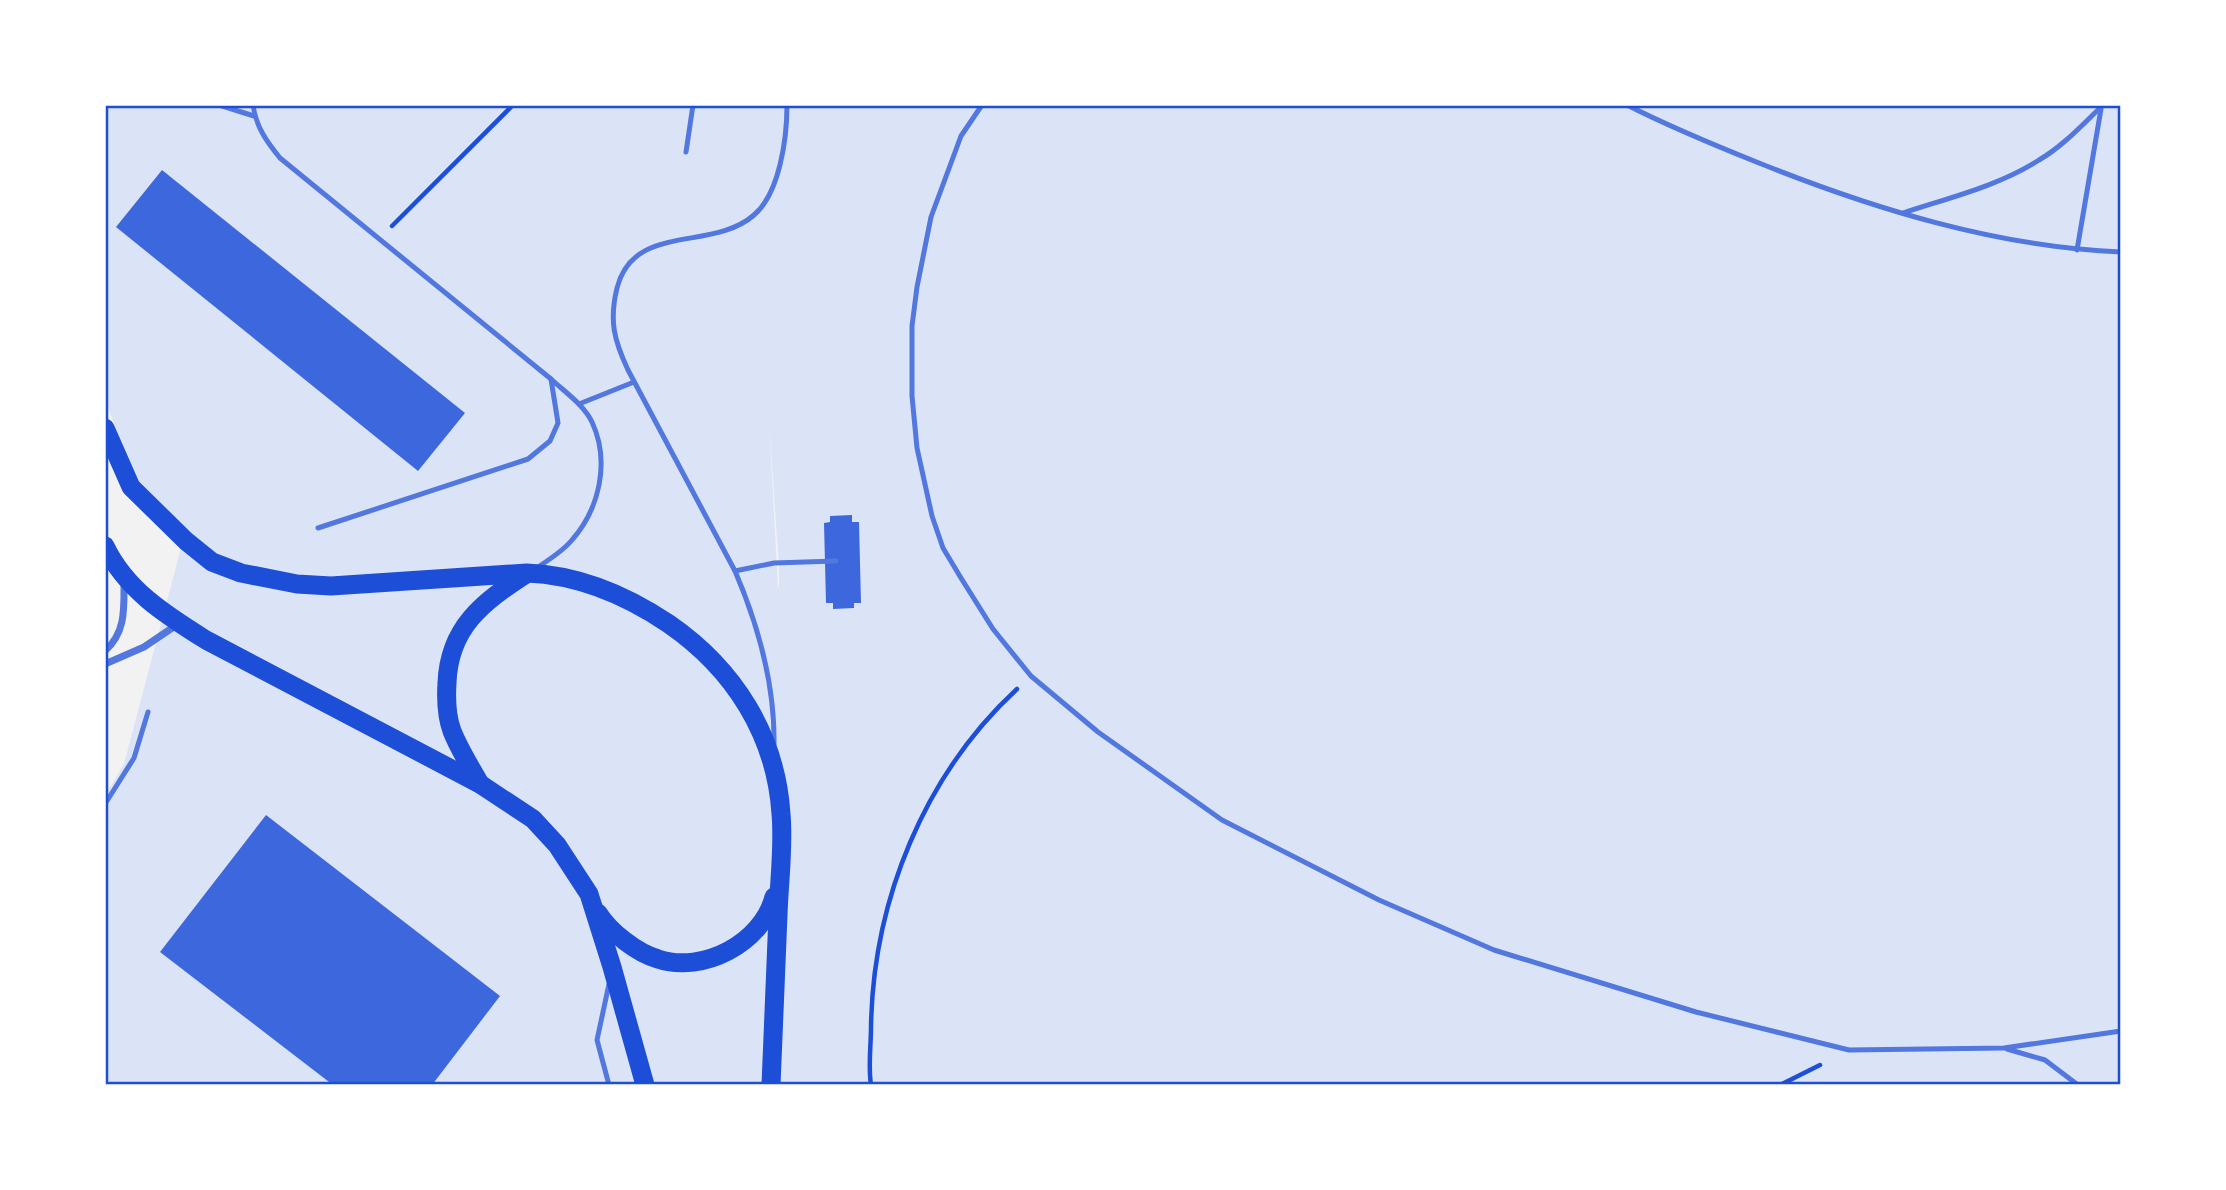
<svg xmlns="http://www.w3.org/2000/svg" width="2226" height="1190" font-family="'PT Sans Narrow',sans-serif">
<rect width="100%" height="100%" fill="#f2f2f2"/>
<path fill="#dbe4f7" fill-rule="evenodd" d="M105,105H2121V1085H105V796L124,764L182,544L138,490L105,399ZM769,423L779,566V587L778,586Z"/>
<g fill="#3d67dc">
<path d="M162,170L465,413L418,471L116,227Z"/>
<path d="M852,515V522H859L861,603H854V608L833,609V603H826L824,523L830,522V516Z"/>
<path d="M266,815L500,996L432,1085H333L160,952Z"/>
</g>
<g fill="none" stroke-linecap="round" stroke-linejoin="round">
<g stroke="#1d4ed8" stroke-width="4.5">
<path d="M392,226L513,105"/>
<path d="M871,1085C868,1066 871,1046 871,1027C873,901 924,775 1017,689"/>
<path d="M1780,1085L1820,1065"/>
</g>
<g stroke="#5277de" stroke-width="5">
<path d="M219,105L254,116"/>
<path d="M253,105C256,127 267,142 280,158L551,379C565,392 584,405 592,422C610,461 600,508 572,540C563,551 550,559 538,567"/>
<path d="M982,105L961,136L931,217L917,287L912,326V396L917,448L932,516L943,548L961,578L993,629L1031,676L1098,732L1222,820L1379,900L1494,950L1696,1012L1849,1050L2004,1048L2121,1031"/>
<path d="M1627,105C1670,127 1714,145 1759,163C1874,209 1997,247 2121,252"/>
<path d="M686,152L693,105"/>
<path d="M1903,213C1948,198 1999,186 2039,160C2063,146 2081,126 2101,107"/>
<path d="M2077,250L2101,109"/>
<path d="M579,404L634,382"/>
<path d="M318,528L528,459L550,441L558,423L551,379"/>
<path d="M735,571L774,563L836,561"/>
<path d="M774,745C775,684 759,627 735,571L628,370C614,340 609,321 617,288C634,222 712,252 754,215C780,193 787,137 787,105"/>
<path d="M105,804L134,758L148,712"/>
<path d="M609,984L597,1040L609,1085"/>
<path d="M2007,1049L2045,1060L2078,1085"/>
</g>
<g stroke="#5277de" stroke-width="7">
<path d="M105,651C126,632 124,609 124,582"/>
<path d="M105,664L144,647L178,624"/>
</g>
<g stroke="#1d4ed8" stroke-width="19">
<path d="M105,428L131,487L186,541L212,562L241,573L297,584L331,586L527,573C579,575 626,595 669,624C734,669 776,735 781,814C784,847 779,882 778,915C776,972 773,1028 771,1085"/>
<path d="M105,546C126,590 166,615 206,640L480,784L533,819L557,845L589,894L612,967L645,1085"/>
<path d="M480,784C470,766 459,749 452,731C446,715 446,699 447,683C449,627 483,602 526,574"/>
<path d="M598,913C610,932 637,953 658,959C703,974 762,943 774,897"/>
</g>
</g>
<rect width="2226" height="1190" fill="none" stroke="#ffffff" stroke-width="214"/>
<rect x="107" y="107" width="2012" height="976" fill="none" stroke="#1d4ed8" stroke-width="2.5"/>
</svg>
